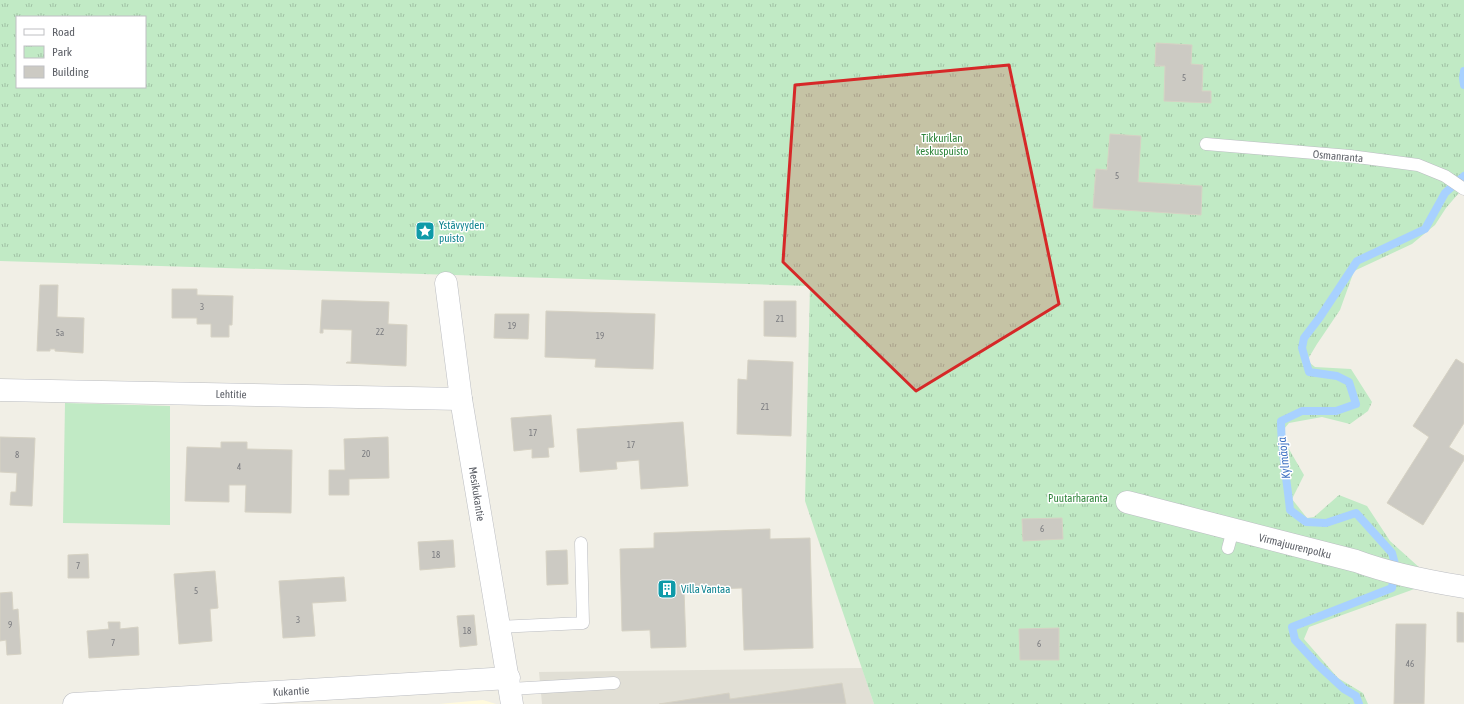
<svg xmlns="http://www.w3.org/2000/svg" width="1464" height="704" font-family="'Asap Condensed',sans-serif">
<defs>
<pattern id="park-tufts" width="24" height="20" patternUnits="userSpaceOnUse"><rect width="24" height="20" fill="#c1eac5"/><path d="M3 7l-1-3M5 7V3M7 7l1-3M15 17l-1-3M17 17v-4M19 17l1-3" fill="none" stroke="#a0c1a4"/></pattern>
</defs>
<rect width="100%" height="100%" fill="#f1efe6"/>
<path fill="#fffadd" d="M483,700L496,704H439Z"/>
<path fill="#e1dfd5" d="M862,668L874,704H542L539,672Z"/>
<path fill="#c1eac5" d="M65,403L170,406V525L63,523Z"/>
<path fill="url(#park-tufts)" fill-rule="evenodd" d="M0,0H1464V187L1446,208L1435,225L1412,244L1354,271L1340,310L1317,344L1308,359L1310,363L1315,367L1351,369L1372,402L1368,411L1350,424L1322,417L1289,423L1284,429L1286,444L1304,475L1292,499L1307,518L1314,517L1339,495L1367,506L1390,541L1421,569L1420,587L1309,627L1304,639L1338,678L1363,693L1368,704H874L805,501L810,286L0,261ZM17,17H145V87H17Z"/>
<g fill="none" stroke-linecap="round" stroke-linejoin="round">
<g stroke="#a8d1ff" stroke-width="8">
<path d="M1464,71L1463,78L1464,85"/>
<path d="M1359,704L1356,696L1344,689L1318,665L1295,640L1292,627L1392,588L1395,564L1392,553L1356,513L1326,523L1306,522L1290,510C1287,480 1281,451 1281,421L1302,411H1336L1356,404L1349,382L1337,376L1309,372L1302,348L1304,338L1320,317L1357,261L1425,229L1445,193L1464,176"/>
</g>
</g>
<g fill="#cccac3" stroke="#d6d2c4">
<path d="M1156,43L1192,45L1191,64L1203,65L1202,91H1211V103L1164,101L1165,66H1155Z"/>
<path d="M1110,134L1141,136L1138,182L1202,186L1201,215L1093,208L1096,169L1107,170Z"/>
<path d="M40,285H58L57,317L84,318L83,353L55,351V349H50V351H37Z"/>
<path d="M172,289H197V295L233,296L232,325H229V337H211V324H197V318H172Z"/>
<path d="M322,300L389,302L388,324L407,325L406,366L346,363L347,362H351L352,330L323,329V333H320Z"/>
<path d="M764,301H796V337L764,336Z"/>
<path d="M546,311L655,314L653,369L595,367L596,359L545,357Z"/>
<path d="M495,314H529L528,339L494,338Z"/>
<path d="M1456,359L1464,364V423L1449,447L1464,456V460L1423,525L1387,503L1429,437L1413,426Z"/>
<path d="M748,360L793,362L791,436L737,434L738,379L747,380Z"/>
<path d="M551,415L554,447L548,448L549,457L532,458V449L514,451L511,418Z"/>
<path d="M683,422L688,486L641,489L639,460L616,462L617,469L580,472L577,429Z"/>
<path d="M0,437L35,438L32,506L10,505L11,492H16L17,473L0,472Z"/>
<path d="M388,437L389,478L349,479V495H329V470H345L344,439Z"/>
<path d="M221,442H247V449L292,450L291,513L245,512L246,485H229V502L185,501L187,447L221,448Z"/>
<path d="M1062,518L1063,539L1023,541L1022,519Z"/>
<path d="M770,529V539L810,538L813,648L744,650L742,588L684,590L686,647L651,648L650,630L622,631L620,549L654,548V533Z"/>
<path d="M453,540L455,567L420,570L418,542Z"/>
<path d="M567,550L568,584L547,585L546,551Z"/>
<path d="M88,554L89,578H68V555Z"/>
<path d="M215,571L218,608L210,609L212,641L179,644L174,574Z"/>
<path d="M344,577L346,601L312,603L315,636L283,638L279,581Z"/>
<path d="M12,592L13,610L18,609L21,654L7,655L6,640L0,641V593Z"/>
<path d="M1457,612L1464,613V642H1457Z"/>
<path d="M474,615L477,645L460,647L457,616Z"/>
<path d="M108,622H120V629L138,627L139,655L89,658L87,631L109,629Z"/>
<path d="M1396,624H1426L1424,704H1394Z"/>
<path d="M1059,628V660H1020L1019,629Z"/>
<path d="M842,683L846,704H659L729,693L730,699Z"/>
</g>
<g fill="none" stroke-linecap="round" stroke-linejoin="round">
<g stroke="#bbbdc2" stroke-width="13">
<g id="lane">
<path d="M1206,144L1350,156L1418,165L1445,176L1464,189"/>
<path d="M1228,548L1233,530"/>
<path d="M500,627L583,623L581,543"/>
<path d="M510,689L614,683"/>
</g>
</g>
<g stroke="#bbbdc2" stroke-width="23">
<g id="street">
<path d="M446,283L461,399L512,704"/>
<path d="M0,390L461,399"/>
<path d="M1127,502L1356,561C1391,574 1427,581 1464,587"/>
<path d="M74,704L509,678"/>
</g>
</g>
<use href="#lane" stroke="#fff" stroke-width="12"/>
<use href="#street" stroke="#fff" stroke-width="22"/>
</g>
<path fill="#d62828" fill-opacity="0.2" stroke="#d62828" stroke-width="3" stroke-linejoin="round" d="M1009,65L1059,304L916,391L783,262L795,85Z"/>
<defs>
<g id="sight-square" transform="scale(1)"><rect x="-9" y="-9" width="18" height="18" rx="4" fill="#0f9aa8" stroke="#fff"/><path d="M0-6L1.8-2.2L6-1.7L2.9 1.2L3.7 5.4L0 3.3L-3.7 5.4L-2.9 1.2L-6-1.7L-1.8-2.2Z" fill="#fff"/></g>
<g id="building-square" transform="scale(1)"><rect x="-9" y="-9" width="18" height="18" rx="4" fill="#0f9aa8" stroke="#fff"/><path d="M-4-6H4V6H1V3H-1V6H-4ZM-2.5-4.3h1.7v1.8h-1.7ZM.8-4.3h1.7v1.8H.8ZM-2.5-1h1.7V.8h-1.7ZM.8-1h1.7V.8H.8Z" fill="#fff"/></g>
</defs>
<g fill-rule="evenodd">
<use href="#sight-square" x="425" y="231"/>
<use href="#building-square" x="667" y="589"/>
</g>
<g text-anchor="middle" dominant-baseline="central" stroke-width="3" stroke-linejoin="round" paint-order="stroke">
<g font-size="9" fill="#7a7b7f">
<text x="1184" y="78">5</text>
<text x="1117" y="176">5</text>
<text x="202" y="307">3</text>
<text x="780" y="319">21</text>
<text x="512" y="326">19</text>
<text x="380" y="332">22</text>
<text x="60" y="333">5a</text>
<text x="600" y="336">19</text>
<text x="765" y="407">21</text>
<text x="533" y="433">17</text>
<text x="631" y="445">17</text>
<text x="366" y="454">20</text>
<text x="17" y="455">8</text>
<text x="239" y="467">4</text>
<text x="1042" y="529">6</text>
<text x="436" y="555">18</text>
<text x="78" y="566">7</text>
<text x="196" y="591">5</text>
<text x="298" y="620">3</text>
<text x="10" y="625">9</text>
<text x="467" y="631">18</text>
<text x="113" y="643">7</text>
<text x="1039" y="644">6</text>
<text x="1410" y="664">46</text>
</g>
<g font-size="11" fill="#2f853b" stroke="#fff">
<text x="942" y="138">Tikkurilan<tspan x="942" dy="13">keskuspuisto</tspan></text>
<text x="1078" y="498">Puutarharanta</text>
</g>
<g font-size="11" fill="#5e6168" stroke="#fff">
<text transform="translate(1338 156) rotate(5)">Osmanranta</text>
<text transform="translate(231 394) rotate(1)">Lehtitie</text>
<text transform="translate(477 494) rotate(81)">Mesikukantie</text>
<text transform="translate(1295 546) rotate(14)">Virmajuurenpolku</text>
<text transform="translate(291 691) rotate(-3)">Kukantie</text>
</g>
<g font-size="11" fill="#0d838f" stroke="#fff" text-anchor="start">
<text x="439" y="225">Ystävyyden<tspan x="439" dy="13">puisto</tspan></text>
<text x="681" y="589">Villa Vantaa</text>
</g>
<g font-size="12" font-style="italic" fill="#3f73c3" stroke="#fff">
<text transform="translate(1284 458) rotate(-96)">Kylmäoja</text>
</g>
</g>
<rect x="16" y="16" width="130" height="72" fill="#ffffff" stroke="#bfc0c3"/>
<rect x="24" y="29" width="20" height="6" fill="#ffffff" stroke="#bfc0c3"/>
<text x="52" y="36" font-size="12" fill="#5e6168">Road</text>
<rect x="24" y="46" width="20" height="12" fill="url(#park-tufts)" stroke="#bfc0c3"/>
<text x="52" y="56" font-size="12" fill="#5e6168">Park</text>
<rect x="24" y="66" width="20" height="12" fill="#cccac3" stroke="#bfc0c3"/>
<text x="52" y="76" font-size="12" fill="#5e6168">Building</text>
</svg>
